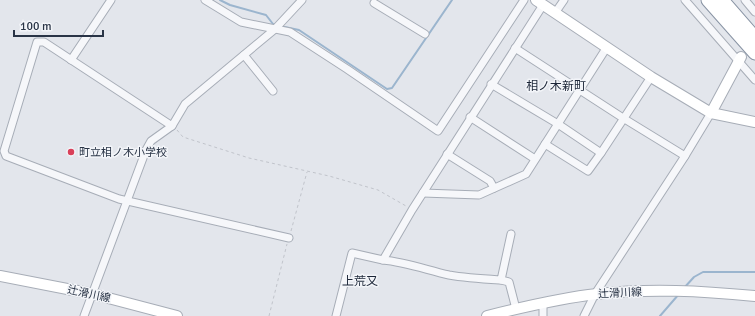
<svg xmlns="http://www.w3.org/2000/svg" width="755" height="316" font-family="Signika,'Noto Sans JP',sans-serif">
<rect width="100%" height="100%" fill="#e3e6ec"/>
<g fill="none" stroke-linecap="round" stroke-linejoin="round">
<g stroke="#9bb5ce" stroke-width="2">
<path d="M220,0L230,5L266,15L273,24L276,25"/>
<path d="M280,26L299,30L387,89L392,88L452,0"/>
<path d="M684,288L694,277L703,272H755"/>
<path d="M660,316L679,294"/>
</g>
<g stroke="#a7adb7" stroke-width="9">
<g id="street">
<path d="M205,0L241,22L290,32L347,69L438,131L524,0"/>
<path d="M685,0L755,80"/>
<path d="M745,0L755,12"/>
<path d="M374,3L425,34"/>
<path d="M555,13L564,0"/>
<path d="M515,48L623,118L685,156"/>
<path d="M244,55L273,91"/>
<path d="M71,60L111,0"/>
<path d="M491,84L558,124L601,153L651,77"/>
<path d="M470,117L535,159"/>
<path d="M172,126L44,42H37L4,151L6,156L119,199L289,238"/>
<path d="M545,144L588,171L601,153"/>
<path d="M447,154L490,181L494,188"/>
<path d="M423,193L479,195L526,174L607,47"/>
<path d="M383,260C405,262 427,270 449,275C466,278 484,279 501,280L511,234"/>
<path d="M501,280L509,282L516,309"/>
<path d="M543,303V316"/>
<path d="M84,316L146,150L151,141L172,126L185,104L275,29L302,0"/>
<path d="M336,316L352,253L383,260L412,210L543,5"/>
<path d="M584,316L595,294L685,156L711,113"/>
</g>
</g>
<g stroke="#a7adb7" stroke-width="12">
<g id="secondary">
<path d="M536,0L651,77L711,113L755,122"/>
<path d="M711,113L741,57"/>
<path d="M0,276L93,294L177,316"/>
<path d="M487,316C523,307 560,298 597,294C650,288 702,291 755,296"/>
</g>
</g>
<g stroke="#8994a4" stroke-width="15">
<g id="highway">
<path d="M708,0L755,53"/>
<path d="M722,0L755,38"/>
</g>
</g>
<g stroke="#c1c4cb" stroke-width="1" stroke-dasharray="3 3" stroke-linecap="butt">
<path d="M177,130L183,137L249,158L329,176L378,190L406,206"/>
<path d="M291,231L307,172"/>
<path d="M269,316L287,244"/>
</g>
<use href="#street" stroke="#f6f7fa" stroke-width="7"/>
<use href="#secondary" stroke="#fff" stroke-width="10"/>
<use href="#highway" stroke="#fff" stroke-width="13"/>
</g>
<circle fill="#d94059" stroke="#f3f5f9" stroke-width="1.5" cx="71" cy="152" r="4"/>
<g text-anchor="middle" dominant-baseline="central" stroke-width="3" stroke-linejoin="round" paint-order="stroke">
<g font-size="11" fill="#293446" stroke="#f3f5f9" text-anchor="start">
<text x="79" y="152">町立相ノ木小学校</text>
</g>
<g font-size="11" fill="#293446" stroke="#f3f5f9">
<text transform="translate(620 293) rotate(-3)">辻滑川線</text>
<text transform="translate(89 294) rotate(12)">辻滑川線</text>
</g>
<g font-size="12" fill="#1b2537" stroke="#f3f5f9">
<text x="556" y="86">相ノ木新町</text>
<text x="360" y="281">上荒又</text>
</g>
</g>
<path d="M14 30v6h89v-6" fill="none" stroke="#293446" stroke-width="2"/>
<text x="20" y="30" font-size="12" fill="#293446" stroke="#f3f5f9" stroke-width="3" paint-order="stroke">100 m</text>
</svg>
